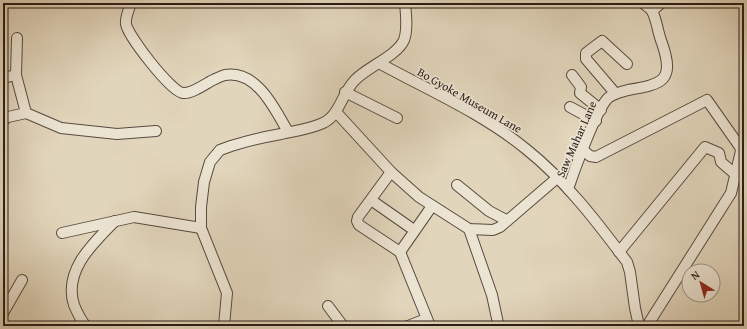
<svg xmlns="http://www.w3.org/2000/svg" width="747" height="329" font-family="'Gentium Book Plus',serif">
<rect width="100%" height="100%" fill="#e1d5bb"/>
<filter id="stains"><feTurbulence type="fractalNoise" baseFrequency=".005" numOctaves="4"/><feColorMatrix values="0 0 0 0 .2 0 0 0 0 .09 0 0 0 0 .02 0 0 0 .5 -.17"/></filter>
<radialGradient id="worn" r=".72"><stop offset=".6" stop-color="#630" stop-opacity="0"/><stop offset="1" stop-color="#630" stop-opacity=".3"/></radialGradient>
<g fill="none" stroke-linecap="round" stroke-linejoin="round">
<g stroke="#584a3f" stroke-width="12">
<g id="minor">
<path d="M131,3C129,9 125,18 126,24C128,36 171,92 183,93C191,94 204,85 211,81C215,79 221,76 225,75C257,70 275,109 288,132"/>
<path d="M652,11L661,3"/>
<path d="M379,63C428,90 482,113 526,149C565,180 597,222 627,262L630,272L635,308L639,326"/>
<path d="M572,75L581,87L580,93L601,110"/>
<path d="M3,78L16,75"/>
<path d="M345,92L397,118"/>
<path d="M615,93L586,59V53L602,41L627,64"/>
<path d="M570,107L596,121"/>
<path d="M336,112L391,172L419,197L469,229L493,230L500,227L557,178"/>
<path d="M26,113L61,128L117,134L156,131"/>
<path d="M3,120L8,117L26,113L16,75L17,38"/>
<path d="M583,150L590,156L596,157L707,100L740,147L741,151L731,193L647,326"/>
<path d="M391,172L358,217L357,221L359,225L400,252"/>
<path d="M457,185L489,211L506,220"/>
<path d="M568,189C574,171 596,110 608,98C614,93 621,92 628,90C663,84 675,81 662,43C658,34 657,20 652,11C650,8 645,5 643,3"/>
<path d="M371,200L414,230"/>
<path d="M469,229L492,295L498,323L496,326"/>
<path d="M62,233L134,217L201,228"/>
<path d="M400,252L430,326"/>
<path d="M400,252L432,206"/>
<path d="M619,252L705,147L719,153L721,162L735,174"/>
<path d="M328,306L343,326"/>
<path d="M3,313L22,280"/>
<path d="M86,326C81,321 77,312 74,305C63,271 93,243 115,221"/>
<path d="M224,326L227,293L201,228V207L204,182L210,162L220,150L231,146C247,141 264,137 281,134C295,131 310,129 323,123C340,115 342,93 355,80C367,67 397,56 404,40C408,29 406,14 405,3"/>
<path d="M408,326L426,319"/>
</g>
</g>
<use href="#minor" stroke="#ece4d3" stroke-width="10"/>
</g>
<g text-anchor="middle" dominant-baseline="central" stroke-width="3.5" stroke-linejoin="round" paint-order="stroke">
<g font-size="12" fill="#2a1c16" stroke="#ece4d3">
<text transform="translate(470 100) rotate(30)">Bo Gyoke Museum Lane</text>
<text transform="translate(576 139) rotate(-66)">Saw Mahar Lane</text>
</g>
</g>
<rect width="747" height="329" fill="none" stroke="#e1d5bb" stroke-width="16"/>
<rect x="4" y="4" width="739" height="321" fill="none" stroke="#2a1c16" stroke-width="2"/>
<rect x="8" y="8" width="731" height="313" fill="none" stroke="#2a1c16"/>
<g transform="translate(701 283) rotate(323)"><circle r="19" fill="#ece4d3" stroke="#9e9487"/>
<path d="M0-3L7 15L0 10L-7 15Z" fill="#8f2418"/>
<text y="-6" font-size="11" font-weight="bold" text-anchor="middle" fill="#2a1c16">N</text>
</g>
<rect width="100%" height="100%" filter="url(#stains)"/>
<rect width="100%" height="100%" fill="url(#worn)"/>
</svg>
